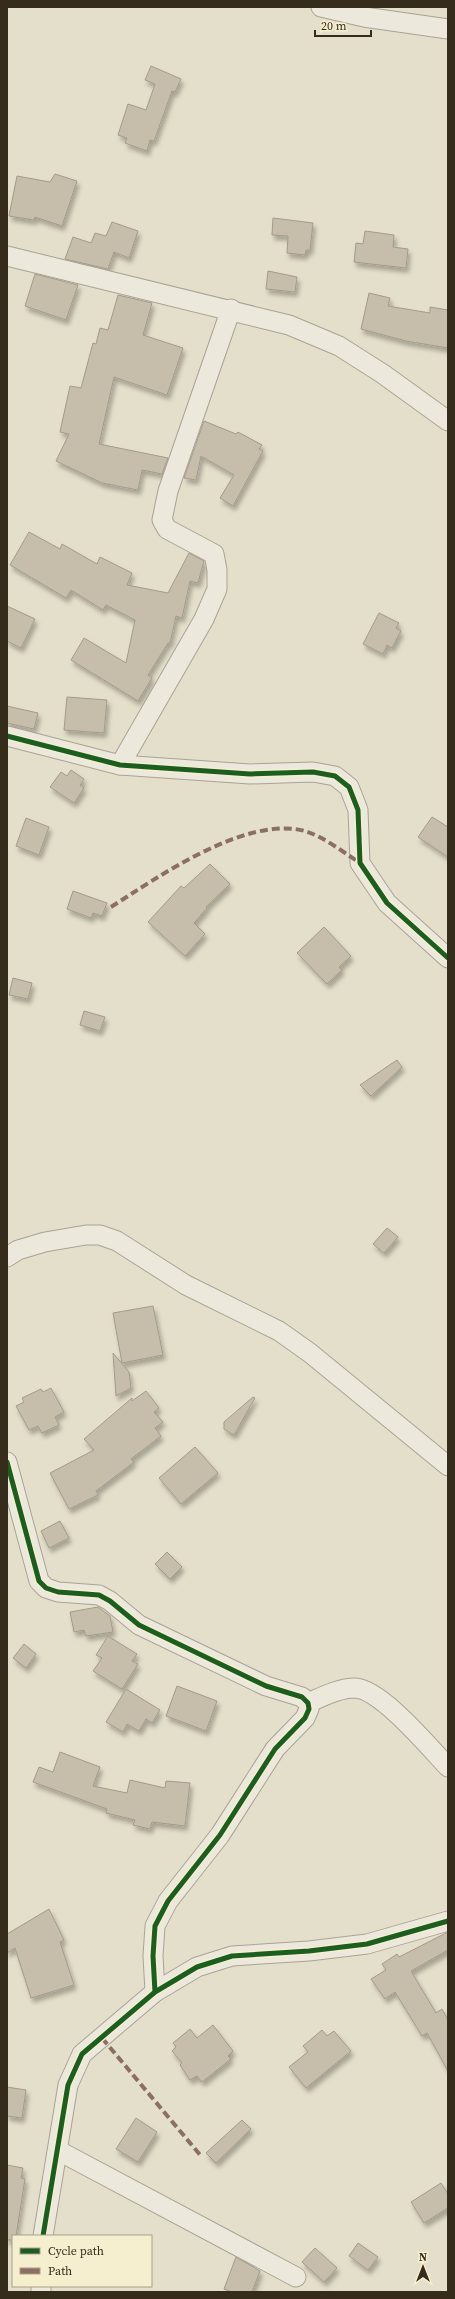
<svg xmlns="http://www.w3.org/2000/svg" width="455" height="2299" font-family="'Source Serif 4',serif">
<defs>
<filter id="shadow"><feDropShadow dx="2.5" dy="4.5" stdDeviation="2" flood-color="#0004"/></filter>
</defs>
<rect width="100%" height="100%" fill="#e4dfca"/>
<g fill="#c7bdab" stroke="#a39a8a" filter="url(#shadow)">
<path d="M151,66L181,79L175,92L172,91L154,141L150,140L147,151L125,143L127,138L118,135L128,104L146,110L155,84L145,80Z"/>
<path d="M55,174L77,181L62,226L35,217L34,220L9,216L17,176L50,182Z"/>
<path d="M273,218L313,223L310,250H306L305,255L287,253L288,236L272,235Z"/>
<path d="M112,222L138,231L129,258L114,252L108,269L65,259L73,237L91,243L95,233L106,236Z"/>
<path d="M365,231L394,235L393,247L408,249L406,268L354,262L356,243L363,244Z"/>
<path d="M268,271L297,277L295,292L266,289Z"/>
<path d="M35,274L78,285L66,320L25,306Z"/>
<path d="M369,293L390,298L388,306L430,313V307L448,310V348L406,341L361,329Z"/>
<path d="M118,295L152,303L143,335L183,348L167,395L114,377L99,444L168,458L162,474L142,470L138,490L102,483L56,461L69,434L60,432L70,386L81,388L93,343L96,344L100,328L108,330Z"/>
<path d="M204,421L236,434L238,432L262,445L259,449L263,451L233,506L220,498L234,475L201,456L196,480L184,478Z"/>
<path d="M29,532L60,549L62,544L97,564L100,557L132,573L127,585L168,593L189,553L204,561L198,583L190,581L182,618L176,616L170,643H168L148,675L152,678L138,701L71,660L84,638L126,663L135,620L106,605L103,610L71,590L66,598L10,565Z"/>
<path d="M7,606L35,619L21,648L7,641Z"/>
<path d="M379,613L399,623L396,628L401,631L392,648L387,645L383,654L363,644Z"/>
<path d="M67,697L107,700L104,733L64,730Z"/>
<path d="M7,706L38,713L34,729L7,723Z"/>
<path d="M71,770L84,779L80,785L84,788L74,803L50,787L61,772L67,776Z"/>
<path d="M432,817L448,827V857L418,837Z"/>
<path d="M26,818L49,827L39,855L16,846Z"/>
<path d="M210,864L230,884L206,907L207,908L194,923L205,934L185,956L148,922L181,886L184,888Z"/>
<path d="M73,891L107,903L102,916L93,913L91,918L67,909Z"/>
<path d="M324,927L351,956L339,967L342,970L327,984L297,953Z"/>
<path d="M13,978L32,983L28,999L9,995Z"/>
<path d="M84,1011L105,1017L100,1031L80,1025Z"/>
<path d="M397,1060L402,1067L371,1096L360,1085Z"/>
<path d="M387,1228L398,1237L384,1253L373,1244Z"/>
<path d="M153,1306L163,1355L122,1363L113,1313Z"/>
<path d="M113,1353L129,1372L131,1388L116,1396Z"/>
<path d="M51,1388L64,1412L55,1417L59,1425L42,1433L38,1426L29,1430L16,1406L24,1402L22,1398L41,1389L43,1392Z"/>
<path d="M146,1391L159,1408L154,1412L163,1422L155,1428L161,1436L131,1459L134,1462L96,1491L98,1495L69,1509L50,1473L94,1450L84,1439L132,1398V1401Z"/>
<path d="M253,1397L255,1398L234,1435L224,1429V1422Z"/>
<path d="M195,1447L218,1473L181,1504L159,1478Z"/>
<path d="M60,1521L69,1538L49,1548L41,1531Z"/>
<path d="M167,1552L182,1567L170,1579L155,1564Z"/>
<path d="M98,1607L110,1616L113,1632L86,1636L84,1630L74,1632L70,1612Z"/>
<path d="M108,1636L137,1654L132,1661L138,1664L122,1689L93,1671L102,1658L96,1655Z"/>
<path d="M24,1644L36,1654L26,1668L13,1658Z"/>
<path d="M177,1686L217,1701L206,1731L166,1716Z"/>
<path d="M126,1689L160,1710L152,1723L146,1719L139,1731L127,1724L123,1732L106,1722Z"/>
<path d="M60,1752L100,1767L93,1786L127,1793L130,1780L165,1788L166,1781L190,1783L185,1826L152,1822L150,1829L133,1825L135,1820L106,1813L107,1809L33,1782L39,1767L53,1772Z"/>
<path d="M49,1909L64,1940L60,1942L74,1985L31,1998L15,1948L7,1953V1934Z"/>
<path d="M448,1932V1950L411,1971L436,2013L442,2009L448,2020V2071L427,2033L422,2036L395,1992L385,1999L371,1979L386,1970L382,1964L397,1954L399,1957Z"/>
<path d="M213,2025L233,2051L228,2056L231,2059L202,2082L197,2076L190,2080L180,2065L182,2063L172,2051L176,2047L173,2043L190,2029L197,2038Z"/>
<path d="M322,2030L327,2036L334,2031L351,2051L306,2088L289,2067L308,2052L303,2046Z"/>
<path d="M7,2087L26,2090L22,2118L7,2116Z"/>
<path d="M136,2118L157,2132L138,2162L116,2149Z"/>
<path d="M242,2120L251,2129L216,2163L206,2153Z"/>
<path d="M7,2165L23,2168L21,2178L25,2179L16,2236H13V2240H7Z"/>
<path d="M441,2183L448,2194V2208L424,2223L411,2202Z"/>
<path d="M358,2243L378,2257L368,2270L349,2256Z"/>
<path d="M315,2248L337,2268L324,2282L302,2262Z"/>
<path d="M236,2257L260,2271L252,2292H232L224,2289Z"/>
</g>
<g fill="none" stroke-linecap="round" stroke-linejoin="round">
<g stroke="#a9a394" stroke-width="21">
<g id="minor">
<path d="M321,7L364,17L448,29"/>
<path d="M7,256L289,325L339,346L383,374L448,421"/>
<path d="M7,736L120,765L250,774L313,772L335,776L349,787L358,810L360,863L387,903L448,958"/>
<path d="M120,765L204,619L217,589V570L214,554L167,529L162,520L168,491L231,309"/>
<path d="M7,1257L18,1250L45,1242L86,1235H100L117,1241L186,1285L279,1331L310,1353L448,1466"/>
<path d="M7,1462L39,1581L46,1588L58,1592L99,1595L110,1601L139,1625L266,1686L302,1697L308,1703L309,1709L305,1718L275,1749L220,1835L168,1901L155,1926L153,1956L155,1992"/>
<path d="M308,1703C322,1697 339,1688 355,1688C381,1689 430,1748 448,1767"/>
<path d="M59,2151L296,2277"/>
<path d="M43,2236L68,2085L82,2054L155,1992L197,1967L232,1956L309,1951L367,1944L448,1921"/>
<path d="M41,2292V2286"/>
</g>
</g>
<use href="#minor" stroke="#ece8dc" stroke-width="19"/>
<g stroke="#8d6e63" stroke-width="4" stroke-dasharray="8 4" stroke-linecap="butt">
<path d="M111,907C158,877 246,815 305,831C324,837 343,852 360,863"/>
<path d="M102,2038L201,2156"/>
</g>
<g stroke="#f5efcf" stroke-width="8">
<g id="cycleway">
<path d="M7,736L120,765L250,774L313,772L335,776L349,787L358,810L360,863L387,903L448,958"/>
<path d="M7,1462L39,1581L46,1588L58,1592L99,1595L110,1601L139,1625L266,1686L302,1697L308,1703L309,1709L305,1718L275,1749L220,1835L168,1901L155,1926L153,1956L155,1992"/>
<path d="M43,2236L68,2085L82,2054L155,1992L197,1967L232,1956L309,1951L367,1944L448,1921"/>
</g>
</g>
<use href="#cycleway" stroke="#1b5e20" stroke-width="5"/>
</g>
<rect width="455" height="2299" fill="none" stroke="#362c1c" stroke-width="16"/>
<rect x="12" y="2235" width="140" height="52" fill="#f5efcf" stroke="#a9a187"/>
<rect x="20" y="2248" width="20" height="6" fill="#1b5e20" stroke="#a9a187"/>
<text x="48" y="2255" font-size="12" fill="#362c1c">Cycle path</text>
<rect x="20" y="2268" width="20" height="6" fill="#8d6e63" stroke="#a9a187"/>
<text x="48" y="2275" font-size="12" fill="#362c1c">Path</text>
<g transform="translate(423 2267)" stroke="#f5efcf" stroke-width="3" paint-order="stroke">
<path d="M0-3L7 15L0 10L-7 15Z" fill="#362c1c"/>
<text y="-6" font-size="11" font-weight="bold" text-anchor="middle" fill="#362c1c">N</text>
</g>
<path d="M315 30v6h56v-6" fill="none" stroke="#362c1c" stroke-width="2"/>
<text x="321" y="30" font-size="12" fill="#362c1c" stroke="#f5efcf" stroke-width="3" paint-order="stroke">20 m</text>
</svg>
